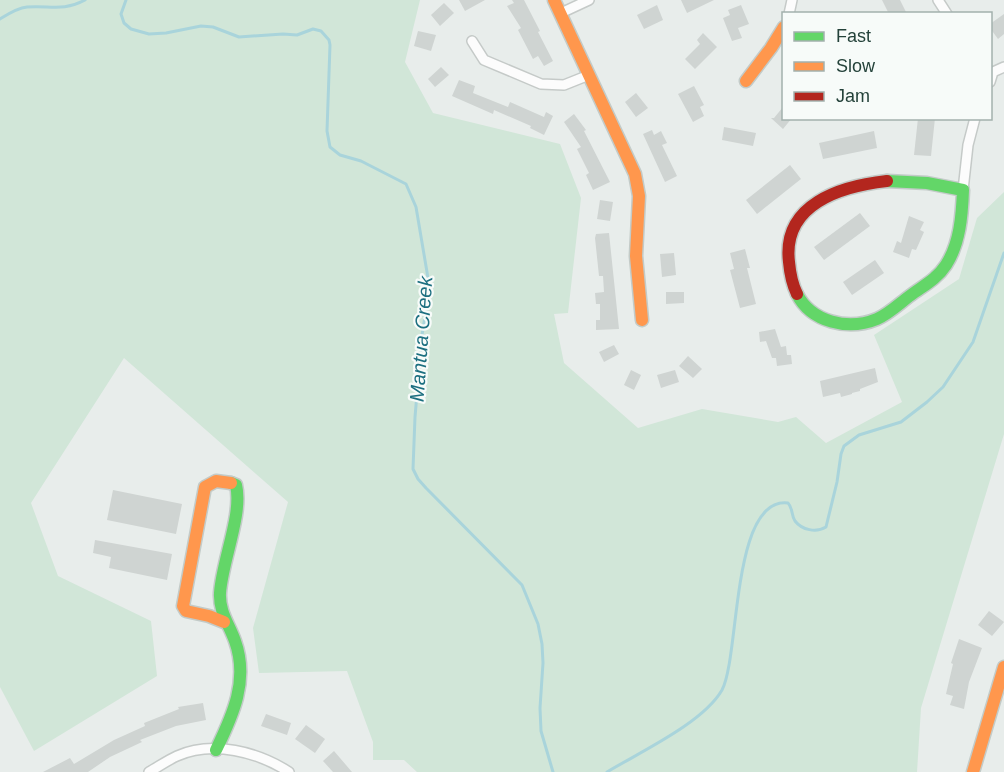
<svg xmlns="http://www.w3.org/2000/svg" width="1004" height="772" font-family="Helvetica,sans-serif">
<rect width="100%" height="100%" fill="#e8edeb"/>
<path fill="#d1e6d8" d="M0,0H420L405,62L433,113L560,144L581,198L568,313L554,314L564,363L638,428L702,409L778,422L796,417L826,443L902,402L874,335L959,279L977,218L1004,192V434L921,708L917,772H417L404,760H373V742L347,671L259,673L253,628L288,502L124,358L31,503L58,576L151,621L157,676L34,751L0,687Z"/>
<g fill="none" stroke-linecap="round" stroke-linejoin="round">
<g stroke="#a9d4db" stroke-width="3">
<path d="M126,0L121,14L124,23L131,29L149,34L166,33L201,26L213,27L239,37L283,34L297,35L313,29L321,31L329,40L330,45L327,131L330,147L340,155L361,161L406,184L416,207L428,278L429,292L422,335L415,417L413,469L418,479L426,488L522,585L538,624L542,644L543,663L540,708L541,731L553,772"/>
<path d="M0,19C8,14 17,8 27,7C49,5 63,12 85,0"/>
<path d="M607,772C640,752 703,723 722,690C740,657 731,496 788,503C793,508 791,515 795,521C802,530 816,533 826,527L837,482L841,454L844,446L859,435L901,422L927,402L943,387L973,342L1004,253"/>
</g>
</g>
<g fill="#cfd4d2">
<path d="M459,0H485L465,11Z"/>
<path d="M512,0H524L540,31L538,32L553,61L544,66L538,56L533,59L518,30L521,28L507,6L514,3Z"/>
<path d="M681,0H714L687,13Z"/>
<path d="M882,0H900L907,14H889Z"/>
<path d="M444,3L454,13L440,26L431,15Z"/>
<path d="M657,5L663,20L644,29L637,15Z"/>
<path d="M741,5L749,24L738,28L742,38L732,41L723,18L730,15L728,10Z"/>
<path d="M1004,14V34L998,39L990,28V24Z"/>
<path d="M418,31L436,35L431,51L414,46Z"/>
<path d="M703,33L717,47L695,69L685,59L700,44L697,40Z"/>
<path d="M441,67L449,75L435,87L428,79Z"/>
<path d="M459,80L475,86L473,93L508,107L510,102L544,117L546,112L553,116L544,135L530,128L531,126L494,110L493,114L452,96Z"/>
<path d="M694,86L704,105L700,107L704,116L693,122L678,94Z"/>
<path d="M636,93L648,108L636,117L625,102Z"/>
<path d="M783,107V118H792L783,129L771,118H774Z"/>
<path d="M574,114L586,130L584,131L610,182L593,190L586,175L589,173L577,149L581,147L564,122Z"/>
<path d="M918,118H935L931,156L914,155Z"/>
<path d="M724,127L756,133L753,146L722,140Z"/>
<path d="M652,130L654,135L661,131L667,143L662,145L677,176L665,182L643,134Z"/>
<path d="M874,131L877,148L823,159L819,143Z"/>
<path d="M790,165L801,179L757,214L746,200Z"/>
<path d="M600,200L613,202L610,221L597,219Z"/>
<path d="M860,213L870,226L824,260L814,247Z"/>
<path d="M909,216L924,222L920,230L924,232L916,250L912,249L909,258L893,252L897,241L901,243Z"/>
<path d="M609,233L619,329L596,330V320H600V304H596L595,293L604,292L603,276H599L595,238L596,234Z"/>
<path d="M745,249L750,268H747L756,304L740,308L730,270L734,269L730,253Z"/>
<path d="M674,253L676,275L662,277L660,254Z"/>
<path d="M875,260L884,273L852,295L843,282Z"/>
<path d="M666,292H684V303L666,304Z"/>
<path d="M775,329L781,347L786,346L787,355H791L792,364L777,366L776,358H772L766,341L760,342L759,332Z"/>
<path d="M614,345L619,354L604,362L599,352Z"/>
<path d="M688,356L702,369L693,378L679,366Z"/>
<path d="M875,368L878,382L860,389V391L852,393V394L841,397L840,393L823,397L820,381Z"/>
<path d="M631,370L641,375L634,390L624,385Z"/>
<path d="M675,370L679,382L661,388L657,375Z"/>
<path d="M113,490L182,504L176,534L107,520Z"/>
<path d="M95,540L172,554L167,580L109,568L111,557L93,553Z"/>
<path d="M989,611L1004,622L992,636L978,625Z"/>
<path d="M959,639L982,648L969,682L964,709L950,705L953,696L946,694L953,664L951,663Z"/>
<path d="M203,703L206,720L176,726L140,740L142,742L110,757L88,772H43L70,758L74,764L114,740L145,726L144,723L179,709L178,707Z"/>
<path d="M266,714L291,723L287,735L261,726Z"/>
<path d="M306,725L325,739L315,753L295,739Z"/>
<path d="M334,751L352,772H333L323,761Z"/>
</g>
<g fill="none" stroke-linecap="round" stroke-linejoin="round">
<g stroke="#c5cac8" stroke-width="12">
<g id="street">
<path d="M938,0L947,14"/>
<path d="M561,13L589,0"/>
<path d="M789,14L792,0"/>
<path d="M472,41L484,60L541,84L564,85L589,75"/>
<path d="M990,82L993,72L1004,67"/>
<path d="M963,190L968,145L975,118"/>
<path d="M149,772C158,767 168,760 177,756C213,740 258,752 289,772"/>
</g>
</g>
<g stroke="#c3cbc8" stroke-width="15">
<g id="fast">
<path d="M797,294C811,322 848,331 877,319C889,314 900,303 911,295C923,286 937,279 946,265C960,243 962,216 963,190L927,183L887,181"/>
<path d="M216,750C233,715 249,680 235,641C229,624 219,612 220,593C222,561 243,514 236,485L231,483"/>
</g>
</g>
<g stroke="#c3cbc8" stroke-width="15">
<g id="slow">
<path d="M554,0L635,174L639,196L636,256L642,320"/>
<path d="M746,81L771,48L784,27"/>
<path d="M224,622L209,616L186,611L183,606L205,487L216,481L231,483"/>
<path d="M973,772L1004,667"/>
</g>
</g>
<g stroke="#c3cbc8" stroke-width="15">
<path id="jam" d="M797,294C792,284 790,273 789,262C782,204 841,186 887,181"/>
</g>
<use href="#street" stroke="#fcfcfc" stroke-width="9"/>
<use href="#fast" stroke="#63d668" stroke-width="12"/>
<use href="#slow" stroke="#ff974d" stroke-width="12"/>
<use href="#jam" stroke="#b3261e" stroke-width="12"/>
</g>
<g text-anchor="middle" dominant-baseline="central" stroke-width="4.5" stroke-linejoin="round" paint-order="stroke">
<g font-size="20" font-style="italic" fill="#1c6f80" stroke="#f7fbf9">
<text transform="translate(421 339) rotate(-86)">Mantua Creek</text>
</g>
</g>
<rect x="782" y="12" width="210" height="108" fill="#f7fbf9" stroke="#a3b1ad" stroke-width="1.5"/>
<rect x="794" y="32" width="30" height="9" fill="#63d668" stroke="#a3b1ad" stroke-width="1.5"/>
<text x="836" y="42" font-size="18" fill="#24423a">Fast</text>
<rect x="794" y="62" width="30" height="9" fill="#ff974d" stroke="#a3b1ad" stroke-width="1.5"/>
<text x="836" y="72" font-size="18" fill="#24423a">Slow</text>
<rect x="794" y="92" width="30" height="9" fill="#b3261e" stroke="#a3b1ad" stroke-width="1.5"/>
<text x="836" y="102" font-size="18" fill="#24423a">Jam</text>
</svg>
